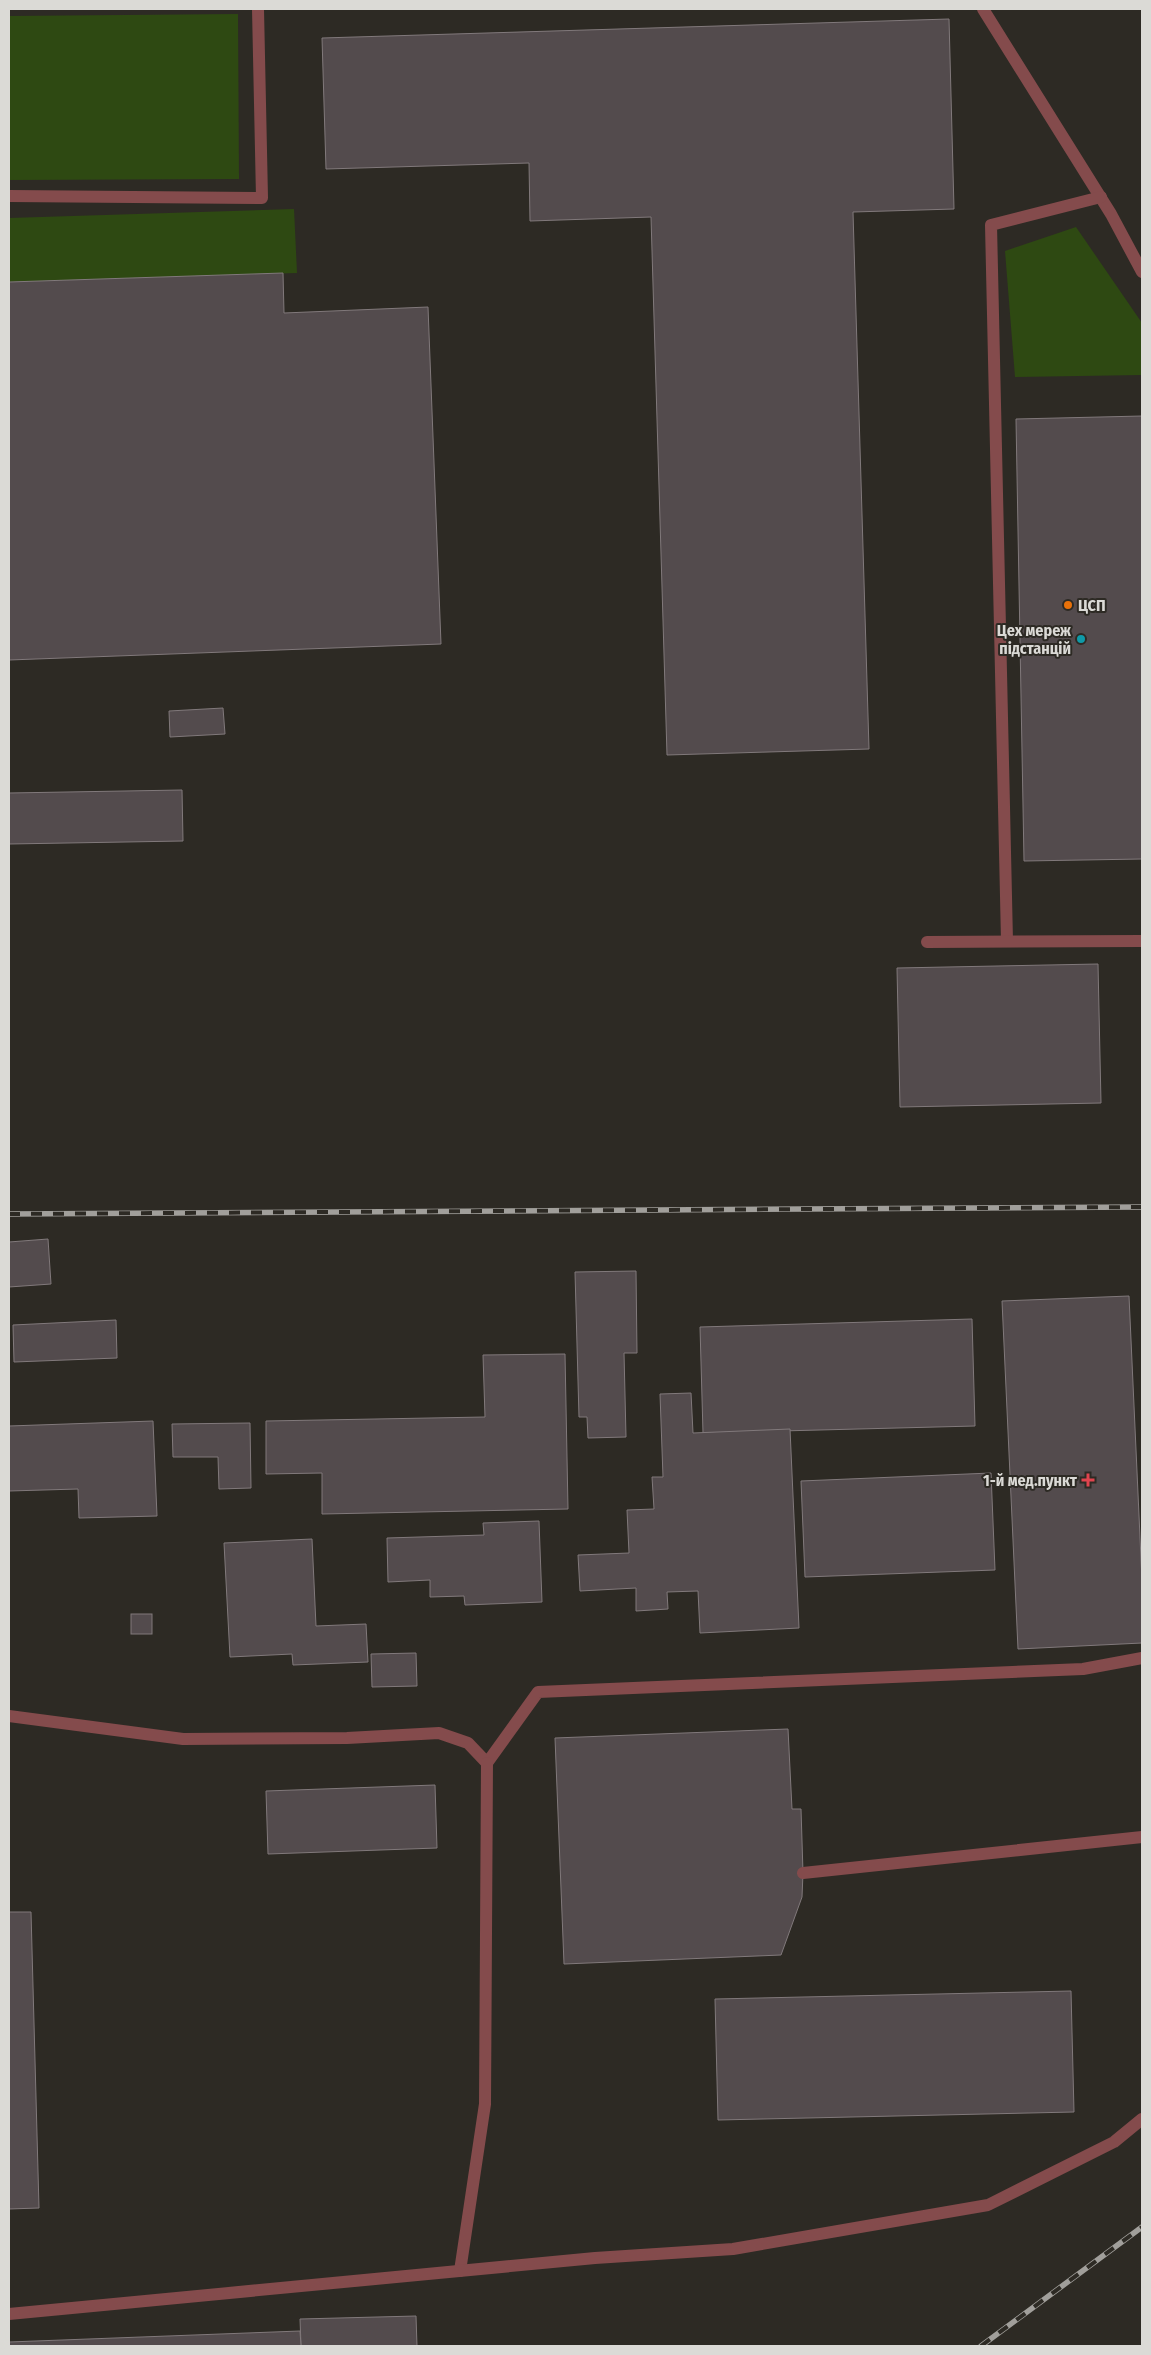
<svg xmlns="http://www.w3.org/2000/svg" width="1151" height="2355" font-family="'Fira Sans Condensed',sans-serif">
<rect width="100%" height="100%" fill="#2d2a24"/>
<g fill="#2e4912">
<path d="M238,14L239,179L9,180V16Z"/>
<path d="M294,209L297,273L9,282V218Z"/>
<path d="M1076,227L1142,323V375L1015,377L1005,251Z"/>
</g>
<g fill="#534b4d" stroke="#81797b">
<path d="M949,19L954,209L853,212L869,749L667,755L651,217L530,221L529,163L326,169L322,38Z"/>
<path d="M283,273L284,313L428,307L441,644L9,660V282Z"/>
<path d="M1142,416V859L1024,861L1016,419Z"/>
<path d="M223,708L225,734L170,737L169,711Z"/>
<path d="M182,790L183,841L9,844V793Z"/>
<path d="M1098,964L1101,1103L900,1107L897,968Z"/>
<path d="M48,1239L51,1284L9,1287V1242Z"/>
<path d="M636,1271L637,1353H624L626,1437L588,1438L587,1417H579L575,1272Z"/>
<path d="M1129,1296L1142,1581V1643L1018,1649L1002,1301Z"/>
<path d="M972,1319L975,1426L703,1433L700,1327Z"/>
<path d="M116,1320L117,1358L14,1362L13,1325Z"/>
<path d="M565,1354L568,1509L322,1514V1473L266,1474V1421L485,1417L483,1355Z"/>
<path d="M691,1393L693,1433L790,1429L799,1628L700,1633L698,1591L667,1592L668,1609L636,1611V1588L580,1591L578,1555L629,1553L627,1510L654,1509L652,1477H663L660,1394Z"/>
<path d="M153,1421L157,1516L79,1518L78,1489L9,1491V1426Z"/>
<path d="M250,1423L251,1488L219,1489L218,1457H173L172,1424Z"/>
<path d="M991,1473L995,1570L805,1577L801,1481Z"/>
<path d="M539,1521L542,1602L465,1605L464,1596L430,1597V1580L388,1582L387,1538L484,1535L483,1523Z"/>
<path d="M312,1539L316,1626L366,1624L368,1662L293,1665L292,1654L230,1657L224,1543Z"/>
<rect x="131" y="1614" width="21" height="20"/>
<path d="M416,1653L417,1686L372,1687L371,1654Z"/>
<path d="M788,1729L792,1809H801L803,1873L802,1897L781,1955L564,1964L555,1738Z"/>
<path d="M435,1785L437,1848L268,1854L266,1791Z"/>
<path d="M9,1912H31L39,2208L9,2209Z"/>
<path d="M1071,1991L1074,2112L718,2120L715,1999Z"/>
<path d="M416,2316L417,2346H301L300,2319Z"/>
<path d="M300,2331L301,2346H9V2342Z"/>
</g>
<g fill="none" stroke-linecap="round" stroke-linejoin="round">
<g stroke="#844b4c" stroke-width="12">
<path d="M983,9L1111,214L1142,272"/>
<path d="M9,196L262,198L258,9"/>
<path d="M1007,941L991,225L1101,197"/>
<path d="M927,942L1142,941"/>
<path d="M9,1716L183,1739L347,1738L439,1733L468,1743L487,1763L538,1692L1083,1669L1142,1658"/>
<path d="M803,1873L1142,1837"/>
<path d="M460,2271L485,2104L487,1763"/>
<path d="M9,2314L595,2258L733,2249L988,2205L1114,2142L1142,2119"/>
</g>
<g stroke="#a19f9b" stroke-width="5.5">
<g id="rail">
<path d="M9,1214L1142,1207"/>
<path d="M981,2346L1142,2227"/>
</g>
</g>
<use href="#rail" stroke="#2d2a24" stroke-width="4" stroke-dasharray="11" stroke-linecap="butt"/>
</g>
<circle fill="#e8710a" stroke="#2d2a24" stroke-width="2" cx="1068" cy="605" r="5"/>
<circle fill="#0f9aa8" stroke="#2d2a24" stroke-width="2" cx="1081" cy="639" r="5"/>
<path fill="#e0444e" stroke="#2d2a24" stroke-width="2" d="M1085.5 1472.5h5v5h5v5h-5v5h-5v-5h-5v-5h5z"/>
<g text-anchor="middle" dominant-baseline="central" stroke-width="4" stroke-linejoin="round" paint-order="stroke">
<g font-size="16" font-weight="bold" fill="#dbdad6" stroke="#2d2a24" text-anchor="end">
<text x="1078" y="605" text-anchor="start">ЦСП</text>
<text x="1071" y="630">Цех мереж<tspan x="1071" dy="18">підстанцій</tspan></text>
<text x="1077" y="1480">1-й мед.пункт</text>
</g>
</g>
<rect width="1151" height="2355" fill="none" stroke="#dbdad6" stroke-width="20"/>
</svg>
